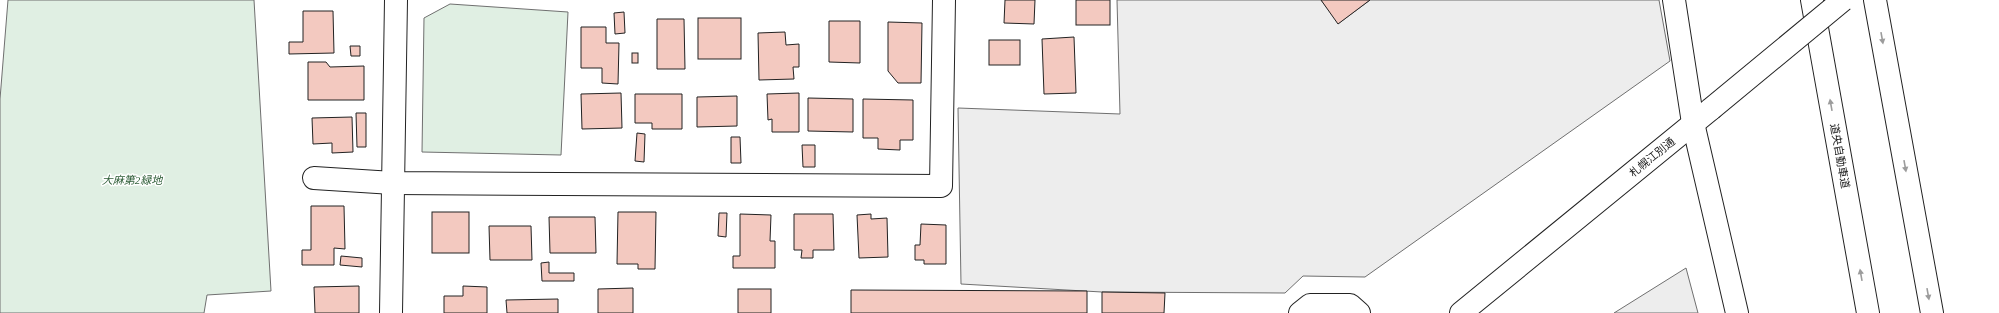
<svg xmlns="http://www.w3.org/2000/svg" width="1999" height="313" font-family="'Times New Roman','Noto Sans JP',serif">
<rect width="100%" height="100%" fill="#fff"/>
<g fill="#e0efe3" stroke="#6f6f6f">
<path d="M8,0H254L271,291L207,295L204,313H0V99Z"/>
<path d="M450,4L568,12L561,155L422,152L424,18Z"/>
</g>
<g fill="#ededed" stroke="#6f6f6f">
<path d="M1117,0H1321L1339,23L1370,0H1659L1670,61L1365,277L1303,276L1285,293L1102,292L961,284L958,108L1120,114Z"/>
<path d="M1686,268L1698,313H1614Z"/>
</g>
<g fill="#f3c9c0" stroke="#222">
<path d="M1005,0H1035L1034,24L1004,23Z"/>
<rect x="1076" y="0" width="34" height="25"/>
<path d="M1321,0H1370L1338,24Z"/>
<path d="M303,11H333L334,53L289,54V42H303Z"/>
<path d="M624,12L625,33L615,34L614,13Z"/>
<rect x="698" y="18" width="43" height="41"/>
<path d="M657,19H684L685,69H657Z"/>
<path d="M829,21H860V63L829,62Z"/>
<path d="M888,22L922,23L921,83H898L888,71Z"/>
<path d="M581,27H606V43H619L618,84L602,83V68H581Z"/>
<path d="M785,32L786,45L799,44V67H793L794,79L759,80L758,33Z"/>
<path d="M1074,37L1076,93L1044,94L1042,39Z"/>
<rect x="989" y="40" width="31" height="25"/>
<path d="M350,46H360V56H351Z"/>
<rect x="632" y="53" width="6" height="10"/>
<path d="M308,62H326L330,67L364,66V100H308Z"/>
<path d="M621,93L622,128L582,129L581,94Z"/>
<path d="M799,93V132H772V119L768,120L767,94Z"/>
<path d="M635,94H682V129H652V123H635Z"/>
<path d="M737,96V126L697,127V97Z"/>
<path d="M808,98L853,99V132L808,131Z"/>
<path d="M863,99L913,100V140H900V150L878,149V138H863Z"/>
<path d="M356,113H366V147H357Z"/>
<path d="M352,117L353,152L332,153V143L313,144L312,118Z"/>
<path d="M637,133L645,134L644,162L635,161Z"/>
<path d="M731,137H740L741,163H731Z"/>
<path d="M802,145H815V167H803Z"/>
<path d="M311,206H344L345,249L334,248V265H302V250H311Z"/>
<rect x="432" y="212" width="37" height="41"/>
<path d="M618,212H656L655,269H638V264H617Z"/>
<path d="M719,213H727L726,237L718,236Z"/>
<path d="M740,214L771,215L770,241H775V268H733V256H740Z"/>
<path d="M794,214H833L834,250H813V258H801L802,250H794Z"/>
<path d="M871,214V219L887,218L888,257L859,258L857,215Z"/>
<path d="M549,217H595L596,253H550Z"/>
<path d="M921,224L946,225V264H924V260H915V245H920Z"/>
<path d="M489,226H531L532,260H490Z"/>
<path d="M341,256L362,258V267L340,265Z"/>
<path d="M549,262V273H574V281H542L541,263Z"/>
<path d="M359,286V313H315L314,287Z"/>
<path d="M463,286L487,287V313H444V296H463Z"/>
<path d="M633,288V313H598V289Z"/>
<rect x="738" y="289" width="33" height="24"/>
<path d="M851,290L1087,291V313H851Z"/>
<path d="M1102,292L1165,293L1164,313H1102Z"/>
<path d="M558,299V313H507L506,300Z"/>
</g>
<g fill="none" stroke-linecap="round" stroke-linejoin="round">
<g stroke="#222" stroke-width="24">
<g id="minor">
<path d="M1674,0L1693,123L1737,313"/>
<path d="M314,178L393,183L941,186L944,0"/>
<path d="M391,313L396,0"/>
<path d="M1300,313L1310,305H1350L1359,313"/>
</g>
</g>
<g stroke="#222" stroke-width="24">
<path id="trunk" d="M1461,313L1711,109"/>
</g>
<g stroke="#222" stroke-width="24">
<g id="motorway">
<path d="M1812,0L1868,313"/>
<path d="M1875,0L1932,313"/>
</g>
</g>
<use href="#minor" stroke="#fff" stroke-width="22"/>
<use href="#trunk" stroke="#fff" stroke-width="22"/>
<use href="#motorway" stroke="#fff" stroke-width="22"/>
<g stroke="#222" stroke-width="24" stroke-linecap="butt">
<path id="trunk-bridge" d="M1711,109L1843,0"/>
</g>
<use href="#trunk-bridge" stroke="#fff" stroke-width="22"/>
</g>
<defs><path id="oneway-solid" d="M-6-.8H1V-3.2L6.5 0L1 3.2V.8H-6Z"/></defs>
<g fill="#9c9c9c">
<use href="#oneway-solid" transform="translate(1882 38) rotate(80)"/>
<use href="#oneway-solid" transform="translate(1831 105) rotate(-100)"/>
<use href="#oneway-solid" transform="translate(1905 166) rotate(80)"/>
<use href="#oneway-solid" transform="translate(1861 275) rotate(-100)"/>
<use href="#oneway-solid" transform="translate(1928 294) rotate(80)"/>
</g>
<g text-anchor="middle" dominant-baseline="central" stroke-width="3" stroke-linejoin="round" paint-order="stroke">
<g font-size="11" fill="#222" stroke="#fff">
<text transform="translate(1840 156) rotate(80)">道央自動車道</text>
<text transform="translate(1652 157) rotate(-39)">札幌江別通</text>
</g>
<g font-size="11" font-style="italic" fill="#2f5e38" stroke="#fff">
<text x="132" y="180">大麻第2緑地</text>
</g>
</g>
</svg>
